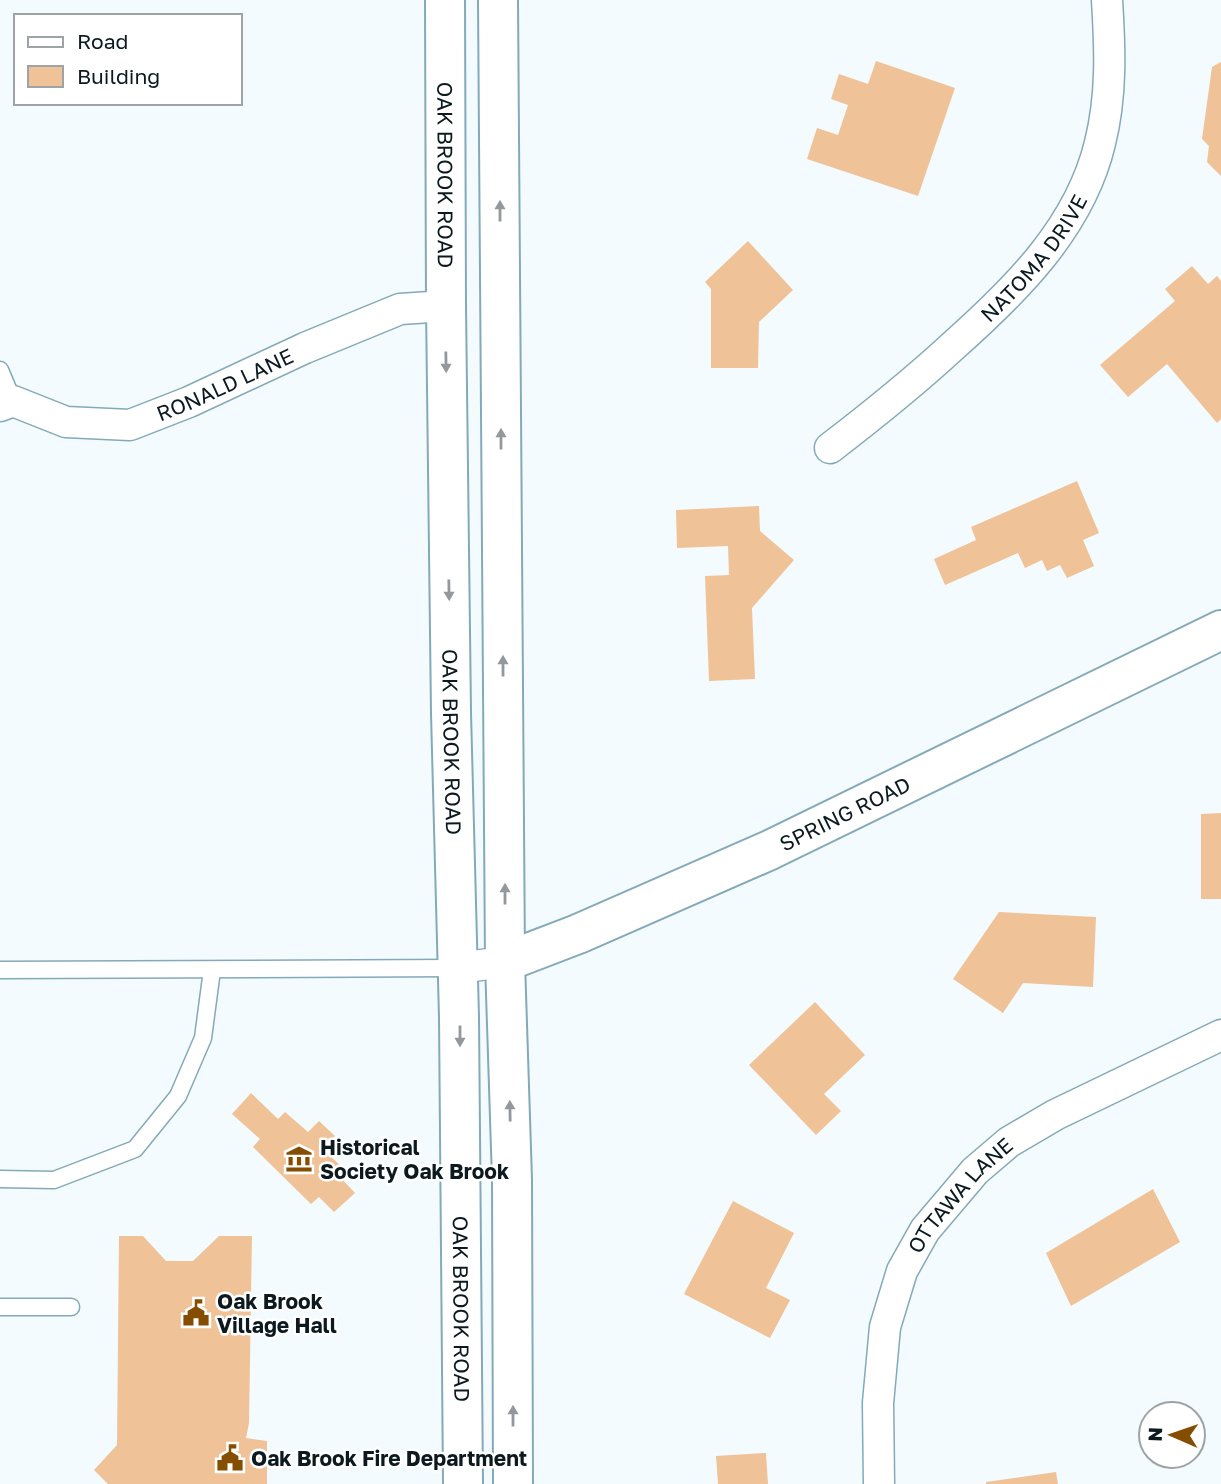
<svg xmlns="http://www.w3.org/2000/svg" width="1221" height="1484" font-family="'Golos Text',sans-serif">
<rect width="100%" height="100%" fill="#f3fbfe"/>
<g fill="#f0c297">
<path d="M876,61L955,88L918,196L807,159L817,128L838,135L848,105L831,99L839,74L868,84Z"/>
<path d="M1221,62V176L1207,162L1209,146L1202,139L1212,67Z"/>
<path d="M748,241L793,290L759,322L758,368H711V289L705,282Z"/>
<path d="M1192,266L1208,284L1217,276L1221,281V419L1217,423L1167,364L1128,397L1100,365L1175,301L1165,289Z"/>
<path d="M1077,481L1099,533L1083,540L1094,566L1067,578L1060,565L1047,571L1042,560L1025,568L1018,553L945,585L934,559L976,540L971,527Z"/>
<path d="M759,506L760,531L794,560L752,608L755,679L709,681L705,576L729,575L728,546L677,548L676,510Z"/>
<path d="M1221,813V899H1201V814Z"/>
<path d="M999,912L1096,917L1093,987L1023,983L1003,1013L953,979Z"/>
<path d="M815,1002L865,1055L824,1094L841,1111L816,1135L749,1065Z"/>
<path d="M251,1093L278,1119L285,1112L308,1132L319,1121L335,1136L322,1148L345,1170L339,1176L355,1193L334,1212L319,1197L311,1204L253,1147L260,1139L232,1114Z"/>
<path d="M1153,1189L1180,1242L1071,1306L1046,1253Z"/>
<path d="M733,1201L794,1233L766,1288L790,1300L770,1338L684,1294Z"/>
<path d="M119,1236H143L166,1261H193L219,1236H252L249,1423L246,1438L267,1441V1484H108L94,1470L117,1445Z"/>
<path d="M766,1453L768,1484H718L716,1456Z"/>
<path d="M1056,1472L1058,1484H986V1482Z"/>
</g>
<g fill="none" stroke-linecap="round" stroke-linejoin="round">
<g stroke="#84a9b8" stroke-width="19">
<g id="service">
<path d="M0,370L13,401"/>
<path d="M0,970L457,968"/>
<path d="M0,1179L54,1180L135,1149L178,1096L203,1038L212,970"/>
<path d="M0,1307H71"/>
</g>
</g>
<g stroke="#84a9b8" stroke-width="33">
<g id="minor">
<path id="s1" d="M0,406L13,401L66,422L130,425L189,402L305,348L400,309L446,306"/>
<path id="s2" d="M830,448C873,415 914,382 953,346C1016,290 1080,227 1100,143C1112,95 1110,48 1107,0"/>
<path d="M457,968L505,962"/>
<path id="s3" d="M879,1484L878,1403L885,1327L902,1271L925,1230L975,1171L1009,1142L1055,1115L1221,1035"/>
</g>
</g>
<g stroke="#84a9b8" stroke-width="42">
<g id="tertiary">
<path id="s4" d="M505,962L578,934L770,850L1221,630"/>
</g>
</g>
<g stroke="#84a9b8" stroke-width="42">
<g id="secondary">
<path id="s5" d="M445,0L446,306L451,713L459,1017L463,1484"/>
<path d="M498,0L505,962L512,1180L513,1484"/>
</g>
</g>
<use href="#service" stroke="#fff" stroke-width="16"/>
<use href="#minor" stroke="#fff" stroke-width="30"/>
<use href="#tertiary" stroke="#fff" stroke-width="38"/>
<use href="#secondary" stroke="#fff" stroke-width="38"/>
</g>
<defs><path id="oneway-solid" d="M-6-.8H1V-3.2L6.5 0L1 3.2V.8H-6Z" transform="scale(1.75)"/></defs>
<g fill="#92989b">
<use href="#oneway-solid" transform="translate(500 211) rotate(-90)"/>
<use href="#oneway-solid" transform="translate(446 362) rotate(89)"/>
<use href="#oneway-solid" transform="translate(501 439) rotate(-90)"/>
<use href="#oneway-solid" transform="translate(449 590) rotate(89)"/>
<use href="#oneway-solid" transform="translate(503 666) rotate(-90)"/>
<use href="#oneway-solid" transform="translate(505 894) rotate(-90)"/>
<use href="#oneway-solid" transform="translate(460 1036) rotate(90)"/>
<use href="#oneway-solid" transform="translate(510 1111) rotate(-91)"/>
<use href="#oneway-solid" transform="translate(513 1416) rotate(-90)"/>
</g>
<defs>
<g id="museum-bare" transform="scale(2.1)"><path d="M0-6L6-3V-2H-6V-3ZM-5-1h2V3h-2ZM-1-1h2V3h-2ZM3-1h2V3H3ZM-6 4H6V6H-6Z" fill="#854d00" stroke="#fff" stroke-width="2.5" paint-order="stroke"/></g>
<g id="civic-bare" transform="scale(2.1)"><path d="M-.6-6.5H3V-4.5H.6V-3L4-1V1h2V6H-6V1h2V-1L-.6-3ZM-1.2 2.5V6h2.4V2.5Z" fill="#854d00" stroke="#fff" stroke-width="2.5" paint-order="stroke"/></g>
</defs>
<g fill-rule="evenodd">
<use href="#museum-bare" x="299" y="1159"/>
<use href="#civic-bare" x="196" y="1313"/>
<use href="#civic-bare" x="230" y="1458"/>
</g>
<g text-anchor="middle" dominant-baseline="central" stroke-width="5" stroke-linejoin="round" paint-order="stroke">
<g font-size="21" fill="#0c1a20" stroke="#fff">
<text stroke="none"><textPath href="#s5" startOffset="175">OAK BROOK ROAD</textPath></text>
<text stroke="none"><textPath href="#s2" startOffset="280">NATOMA DRIVE</textPath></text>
<text stroke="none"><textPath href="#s1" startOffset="238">RONALD LANE</textPath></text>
<text stroke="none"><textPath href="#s5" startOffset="742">OAK BROOK ROAD</textPath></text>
<text stroke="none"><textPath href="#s4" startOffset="371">SPRING ROAD</textPath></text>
<text stroke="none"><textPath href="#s3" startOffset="312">OTTAWA LANE</textPath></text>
<text stroke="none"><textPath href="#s5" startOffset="1309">OAK BROOK ROAD</textPath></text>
</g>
<g font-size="21" font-weight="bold" fill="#0c1a20" stroke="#fff" text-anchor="start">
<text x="320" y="1147">Historical<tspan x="320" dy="24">Society Oak Brook</tspan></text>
<text x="217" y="1301">Oak Brook<tspan x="217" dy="24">Village Hall</tspan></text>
<text x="251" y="1458">Oak Brook Fire Department</text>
</g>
</g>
<rect x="14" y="14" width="228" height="91" fill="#ffffff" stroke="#9ea3a6" stroke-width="2"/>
<rect x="28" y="37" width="35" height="10" fill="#ffffff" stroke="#9ea3a6" stroke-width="2"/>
<text x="77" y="49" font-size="21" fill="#0c1a20">Road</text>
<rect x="28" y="66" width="35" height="21" fill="#f0c297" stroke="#9ea3a6" stroke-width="2"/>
<text x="77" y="84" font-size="21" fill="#0c1a20">Building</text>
<g transform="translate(1172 1435) rotate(272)"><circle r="33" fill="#ffffff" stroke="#9ea3a6" stroke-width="2"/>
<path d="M0-5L12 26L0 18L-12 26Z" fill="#854d00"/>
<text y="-10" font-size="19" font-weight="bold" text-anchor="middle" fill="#0c1a20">N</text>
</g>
</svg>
